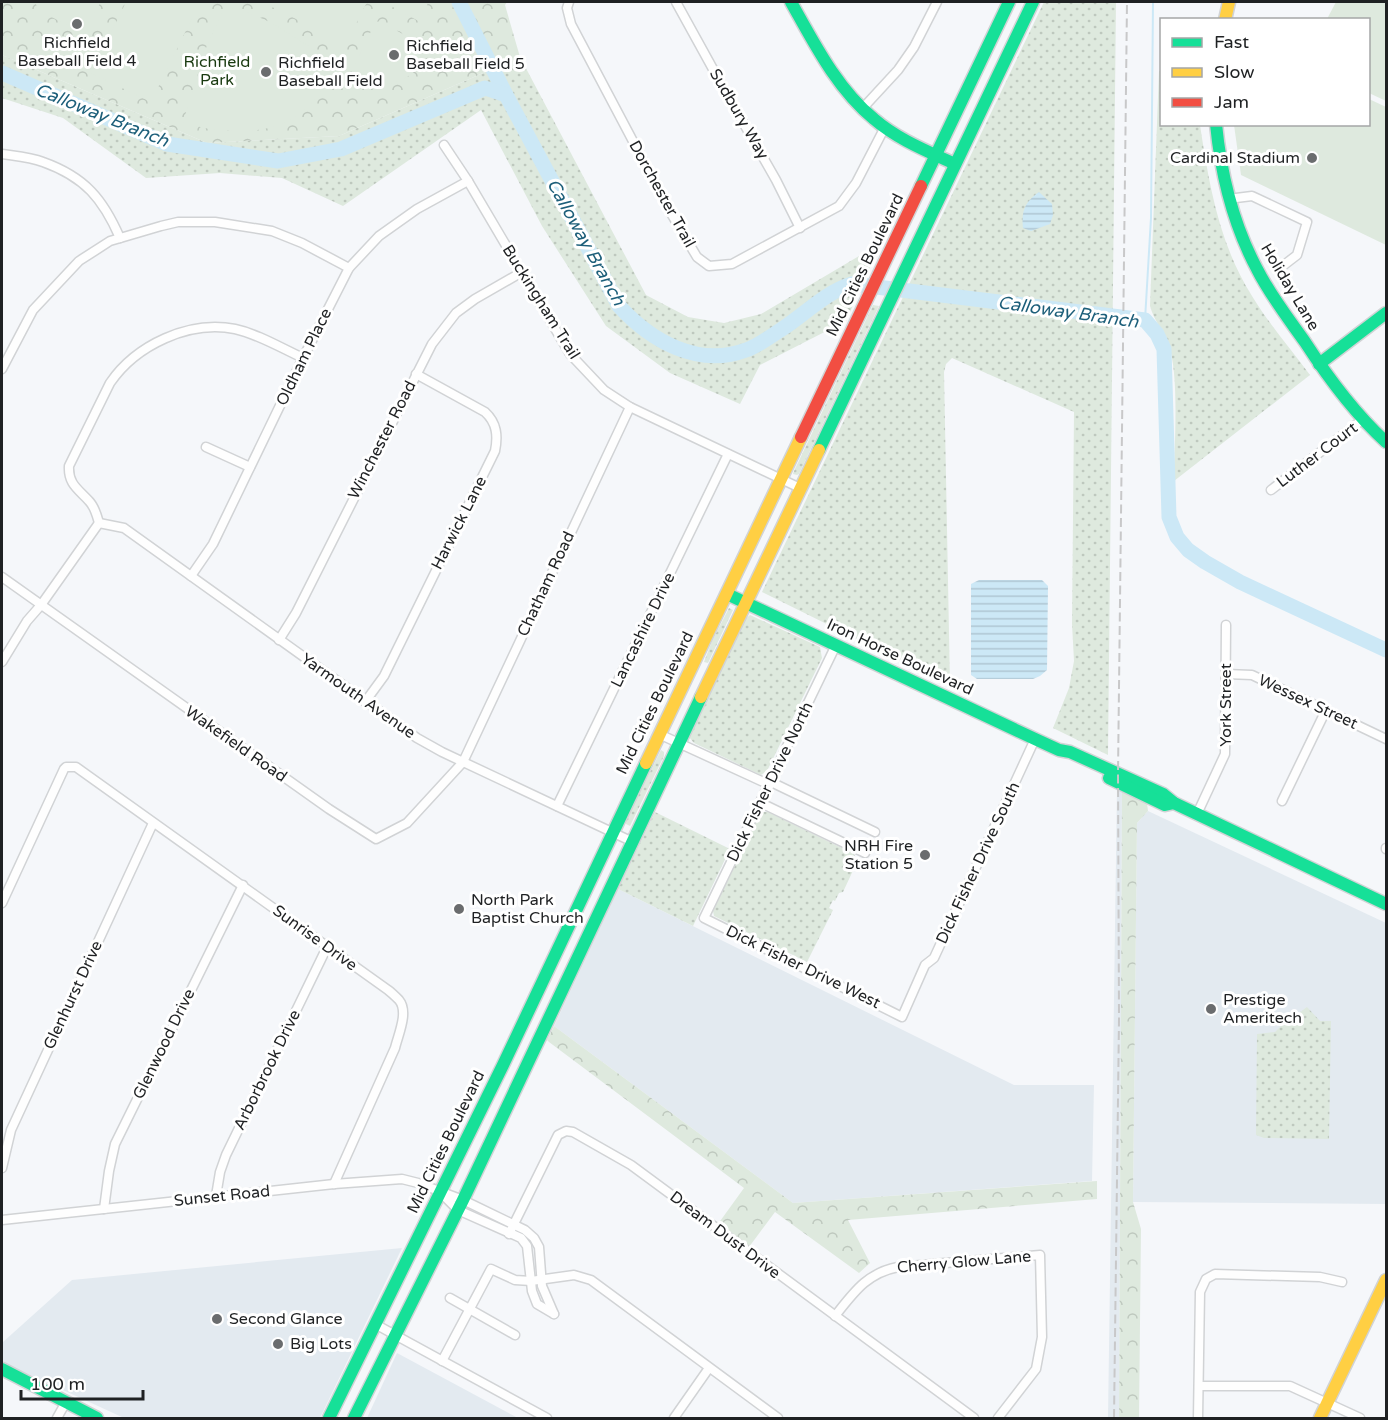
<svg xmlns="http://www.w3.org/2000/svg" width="1388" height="1420" font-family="'Varela Round',sans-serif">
<defs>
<pattern id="grass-dots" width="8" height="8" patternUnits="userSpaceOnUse" patternTransform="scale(1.5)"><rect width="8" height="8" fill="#dee9de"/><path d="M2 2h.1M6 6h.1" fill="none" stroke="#bec8be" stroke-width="1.8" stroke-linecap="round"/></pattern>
<pattern id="forest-crowns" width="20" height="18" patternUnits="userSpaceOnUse" patternTransform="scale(1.5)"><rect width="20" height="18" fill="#dee9de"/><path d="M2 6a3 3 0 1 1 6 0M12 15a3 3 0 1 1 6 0" fill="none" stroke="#bec8be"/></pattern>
<pattern id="water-rules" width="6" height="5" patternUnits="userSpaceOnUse" patternTransform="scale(1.5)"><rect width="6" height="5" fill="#cce8f6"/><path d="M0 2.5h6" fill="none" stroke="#afc7d3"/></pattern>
</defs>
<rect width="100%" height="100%" fill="#f5f7fa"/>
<g fill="#e3eaf0">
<path d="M1117,787L1122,791L1119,1418H1108Z"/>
<path d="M1148,811L1386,923V1204L1133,1202L1137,823Z"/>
<path d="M618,889L1014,1085H1094L1092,1181L793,1203L554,1026Z"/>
<path d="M402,1248L320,1418H124L2,1362L3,1342L72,1280Z"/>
<path d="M397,1353L518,1418H367Z"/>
</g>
<g fill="url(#grass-dots)">
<path d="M1044,2H1116L1108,755L1053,728L1069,688L1074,661L1072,624L1074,412L952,358L946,364L944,372L950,685L762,592Z"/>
<path d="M2,55L207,143L339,136L520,57L646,295L688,317L724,323L761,314L881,243L846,321L760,365L740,404L670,373L606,326L542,226L481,110L343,206L282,178L220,173L146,178L63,118L2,98Z"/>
<path d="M1159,71L1162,72V124L1200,125C1209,184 1219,244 1252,296C1269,324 1291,349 1310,375L1174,481C1174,447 1180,374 1168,343C1163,330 1154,321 1150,306Z"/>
<path d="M873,305L879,306L799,474L797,475L793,474L794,471Z"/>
<path d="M729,608L733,610L708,663L704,662L712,641Z"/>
<path d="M750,615L820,647L822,658L767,771L761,775L694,743L689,737L743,621Z"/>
<path d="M661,750L664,752V756L630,826L626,824V820Z"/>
<path d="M655,812L730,849L693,926L618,889Z"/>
<path d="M763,812H768L854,854L857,862L843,892L839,893L835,901L833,900L829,908L833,910L807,962L714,916L713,911L759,816Z"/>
<path d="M1307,1007L1320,1021H1331L1329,1139L1264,1138L1256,1135L1257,1034L1275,1032L1281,1026Z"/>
</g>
<g fill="url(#forest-crowns)">
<path d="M2,2H507L505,5L520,57L339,136L207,143L2,55Z"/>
<path d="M1122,791L1147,803L1148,811L1137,823L1133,1202L1141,1229L1139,1418H1119Z"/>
<path d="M554,1026L793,1203L1097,1181V1199L848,1220L870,1263L859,1273L775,1212L749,1247L718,1224L744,1188L549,1042L547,1040Z"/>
</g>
<g fill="#dee9de">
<path d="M34,2H101L82,33L42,12Z"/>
<path d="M126,2H200L151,102L91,73Z"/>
<path d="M262,2H367L346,44Z"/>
<path d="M379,2H428L422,23L391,6L380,4Z"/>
<path d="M1336,2H1386V101L1369,93L1368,20L1327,19Z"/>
<path d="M236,7L272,23L337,64C314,108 293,130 242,131C221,131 202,129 183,122L207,45L223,11Z"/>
<path d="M382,20L385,24L431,50C413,84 384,92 349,77L372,29V24Z"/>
<path d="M1369,99L1386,107V245L1241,175L1234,125L1368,124Z"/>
</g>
<g fill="url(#water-rules)">
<path d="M1039,192L1052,204L1053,215L1050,224L1031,231L1023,228C1021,211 1025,202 1039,192Z"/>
<path d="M979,580H1042L1048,586L1047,670L1040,676L1033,679H977L971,675V584Z"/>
</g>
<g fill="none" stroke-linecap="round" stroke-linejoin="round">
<path stroke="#cce8f6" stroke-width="2" d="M1145,320L1151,218L1153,2"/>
<g stroke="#cce8f6" stroke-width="15">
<path d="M459,2L506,95L619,306C651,341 698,368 746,350C758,346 771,336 782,329C805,314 826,292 852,284L1145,320L1157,334L1164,349L1169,517L1177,537L1188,550L1205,562L1240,582L1386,650"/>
<path d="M2,73L167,144L278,161L341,149L485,88L506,95"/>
</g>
<g stroke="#d1d3d5" stroke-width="11">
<g id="street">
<path d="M569,2L567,8L571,24L672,215L697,257L709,266L732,264L839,206L856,183L885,127"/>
<path d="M676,2L724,89L776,180L800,228"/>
<path d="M862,109L898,70L914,47L937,2"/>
<path d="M444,145L468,181L570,354L604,390L630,407L800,488"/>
<path d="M2,154C15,156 30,157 43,162C85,177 103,199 120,238"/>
<path d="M1228,199L1252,196L1307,222L1297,255L1284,265"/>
<path d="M2,369L33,310L79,261L110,241L161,226L178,222H215L272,231L302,243L349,268"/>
<path d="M206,447L250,467"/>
<path d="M1271,490L1362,420"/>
<path d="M99,523L124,528L417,738L442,752L633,842"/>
<path d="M99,523C97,516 95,507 89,501C78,489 68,484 69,466L110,383C136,345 189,320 235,329C258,334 281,348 303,358"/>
<path d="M191,576L213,544L303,358L349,268L379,236L417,209L468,181"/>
<path d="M2,577L329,809L376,839L407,823L463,762L630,407"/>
<path d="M279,640L296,613L432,344L456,313L475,299L522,272"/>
<path d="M836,645L704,918L902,1017L925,965L934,958L1035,739"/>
<path d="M2,662L27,621L41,605L99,523"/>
<path d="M1226,674L1252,675L1386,739"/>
<path d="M365,702L384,676L495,451C498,436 497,423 485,412L416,374"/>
<path d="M659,734L770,785"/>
<path d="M771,782L875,832"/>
<path d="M1282,801L1326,710"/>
<path d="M761,803L865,853"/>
<path d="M557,806L728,454"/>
<path d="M1197,814L1225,754L1226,625"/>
<path d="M1386,849V848"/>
<path d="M2,903L64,769L66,767H76L388,990C392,993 396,997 399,1000C409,1012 398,1035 395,1048L334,1184"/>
<path d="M2,1168L11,1130L153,823"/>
<path d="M443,1195L458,1210L521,1238L527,1246L532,1291L537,1304L554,1314"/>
<path d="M216,1196L220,1172L226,1155L327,947"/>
<path d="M104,1209L109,1171L115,1144L243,885"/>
<path d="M2,1220L334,1184L402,1179L418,1183L463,1200L525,1230L534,1238L539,1247L542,1286L554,1314"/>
<path d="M509,1234L558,1135L566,1131L573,1132L631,1165L974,1418"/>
<path d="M450,1298L515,1335"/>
<path d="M835,1316C854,1292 867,1273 898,1267L1040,1255L1042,1337L1036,1369L998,1418"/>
<path d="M375,1324L547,1418"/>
<path d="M442,1361L491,1269L515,1280L531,1281L574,1275L591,1280L778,1418"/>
<path d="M1199,1386H1290L1360,1418"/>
<path d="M57,1418L66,1402"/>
<path d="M674,1418L709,1368"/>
<path d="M1198,1418L1200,1292L1206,1279L1215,1274L1320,1277L1342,1282"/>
</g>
</g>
<g stroke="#d1d3d5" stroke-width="15">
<g id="fast">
<path d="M791,2C814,43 837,89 874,119C897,139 927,151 955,164"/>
<path d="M1216,124C1221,175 1233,224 1257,269C1270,295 1288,318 1305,342C1329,379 1354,413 1386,442"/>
<path d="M921,186L1009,2"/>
<path d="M1319,364L1386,313"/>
<path d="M819,450L1033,2"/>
<path d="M727,594L1035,739L1059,750L1070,752L1163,794L1174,803L1386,904"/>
<path d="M1109,778L1165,805L1174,803"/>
<path d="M2,1369L97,1418"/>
<path d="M329,1418L503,1065L646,763"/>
<path d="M354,1418L463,1200L701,697"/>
</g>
</g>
<g stroke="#d1d3d5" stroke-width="15">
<g id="slow">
<path d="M1225,20L1229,2"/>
<path d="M701,697L819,450"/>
<path d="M646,763L801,437"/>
<path d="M1320,1418L1386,1280"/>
</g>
</g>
<g stroke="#d1d3d5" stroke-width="15">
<path id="jam" d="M801,437L921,186"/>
</g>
<use href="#street" stroke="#fefefe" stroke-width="8"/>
<use href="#fast" stroke="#16e098" stroke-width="12"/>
<use href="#slow" stroke="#ffcf43" stroke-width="12"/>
<use href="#jam" stroke="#f24e42" stroke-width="12"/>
<path stroke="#c8c8c9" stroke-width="2" stroke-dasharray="9 4.5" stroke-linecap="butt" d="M1114,1418L1119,1019L1118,773L1127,2"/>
</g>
<g fill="#6a6c6e" stroke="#fff" stroke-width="2">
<circle cx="77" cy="24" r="6"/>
<circle cx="394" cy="55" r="6"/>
<circle cx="266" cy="72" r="6"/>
<circle cx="1312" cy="158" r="6"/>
<circle cx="925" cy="855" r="6"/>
<circle cx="459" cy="909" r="6"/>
<circle cx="1211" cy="1009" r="6"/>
<circle cx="217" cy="1319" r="6"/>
<circle cx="278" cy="1344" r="6"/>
</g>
<g text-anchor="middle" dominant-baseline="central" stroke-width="6" stroke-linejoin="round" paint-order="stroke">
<g font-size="16" fill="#1f2123" stroke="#fff" text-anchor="start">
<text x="77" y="43" text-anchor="middle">Richfield<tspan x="77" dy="18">Baseball Field 4</tspan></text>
<text x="406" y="46">Richfield<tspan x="406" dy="18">Baseball Field 5</tspan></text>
<text x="278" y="63">Richfield<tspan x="278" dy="18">Baseball Field</tspan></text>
<text x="1300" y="158" text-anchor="end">Cardinal Stadium</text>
<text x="913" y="846" text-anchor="end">NRH Fire<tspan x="913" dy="18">Station 5</tspan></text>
<text x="471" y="900">North Park<tspan x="471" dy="18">Baptist Church</tspan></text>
<text x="1223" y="1000">Prestige<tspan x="1223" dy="18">Ameritech</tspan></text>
<text x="229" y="1319">Second Glance</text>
<text x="290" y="1344">Big Lots</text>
</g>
<g font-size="16" fill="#193a10" stroke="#fff">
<text x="217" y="62">Richfield<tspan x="217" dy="18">Park</tspan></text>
</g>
<g font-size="16" fill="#1f2123" stroke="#fff">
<text transform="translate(739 114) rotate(60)">Sudbury Way</text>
<text transform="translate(662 194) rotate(61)">Dorchester Trail</text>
<text transform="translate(865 265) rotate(-64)">Mid Cities Boulevard</text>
<text transform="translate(1290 287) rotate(59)">Holiday Lane</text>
<text transform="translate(541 302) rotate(58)">Buckingham Trail</text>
<text transform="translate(304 357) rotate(-64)">Oldham Place</text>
<text transform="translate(382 440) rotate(-63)">Winchester Road</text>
<text transform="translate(1317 455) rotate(-37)">Luther Court</text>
<text transform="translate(459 523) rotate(-63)">Harwick Lane</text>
<text transform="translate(546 584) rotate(-65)">Chatham Road</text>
<text transform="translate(643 630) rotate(-64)">Lancashire Drive</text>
<text transform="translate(900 657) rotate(25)">Iron Horse Boulevard</text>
<text transform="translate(358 696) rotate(35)">Yarmouth Avenue</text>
<text transform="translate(1308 702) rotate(25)">Wessex Street</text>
<text transform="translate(655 703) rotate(-64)">Mid Cities Boulevard</text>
<text transform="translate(1226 705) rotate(-90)">York Street</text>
<text transform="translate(236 744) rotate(35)">Wakefield Road</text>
<text transform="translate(770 782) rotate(-64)">Dick Fisher Drive North</text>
<text transform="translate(978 863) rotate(-65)">Dick Fisher Drive South</text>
<text transform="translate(315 938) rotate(36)">Sunrise Drive</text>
<text transform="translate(803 967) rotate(26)">Dick Fisher Drive West</text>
<text transform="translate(73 995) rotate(-65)">Glenhurst Drive</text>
<text transform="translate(164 1044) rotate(-64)">Glenwood Drive</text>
<text transform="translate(267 1070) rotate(-64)">Arborbrook Drive</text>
<text transform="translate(446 1142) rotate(-64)">Mid Cities Boulevard</text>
<text transform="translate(222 1196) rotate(-6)">Sunset Road</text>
<text transform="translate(725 1235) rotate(37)">Dream Dust Drive</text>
<text transform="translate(964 1262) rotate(-5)">Cherry Glow Lane</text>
</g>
<g font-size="18" font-style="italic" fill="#1d5f7a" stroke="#fff">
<text transform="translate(102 115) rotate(22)">Calloway Branch</text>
<text transform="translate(586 242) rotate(61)">Calloway Branch</text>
<text transform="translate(1068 312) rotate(8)">Calloway Branch</text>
</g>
</g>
<rect width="1388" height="1420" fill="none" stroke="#1f2123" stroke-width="6"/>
<rect x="1160" y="18" width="210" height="108" fill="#ffffff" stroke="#a5a6a7" stroke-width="1.5"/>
<rect x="1172" y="38" width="30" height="9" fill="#16e098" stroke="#a5a6a7" stroke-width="1.5"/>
<text x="1214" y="48" font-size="18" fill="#1f2123">Fast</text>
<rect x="1172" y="68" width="30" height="9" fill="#ffcf43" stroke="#a5a6a7" stroke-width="1.5"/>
<text x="1214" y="78" font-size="18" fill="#1f2123">Slow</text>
<rect x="1172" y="98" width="30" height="9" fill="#f24e42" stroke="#a5a6a7" stroke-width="1.5"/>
<text x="1214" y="108" font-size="18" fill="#1f2123">Jam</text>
<path d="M21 1390v9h122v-9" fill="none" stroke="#1f2123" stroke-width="3"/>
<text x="30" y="1390" font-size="18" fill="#1f2123" stroke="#ffffff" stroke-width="4.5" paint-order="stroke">100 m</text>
</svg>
